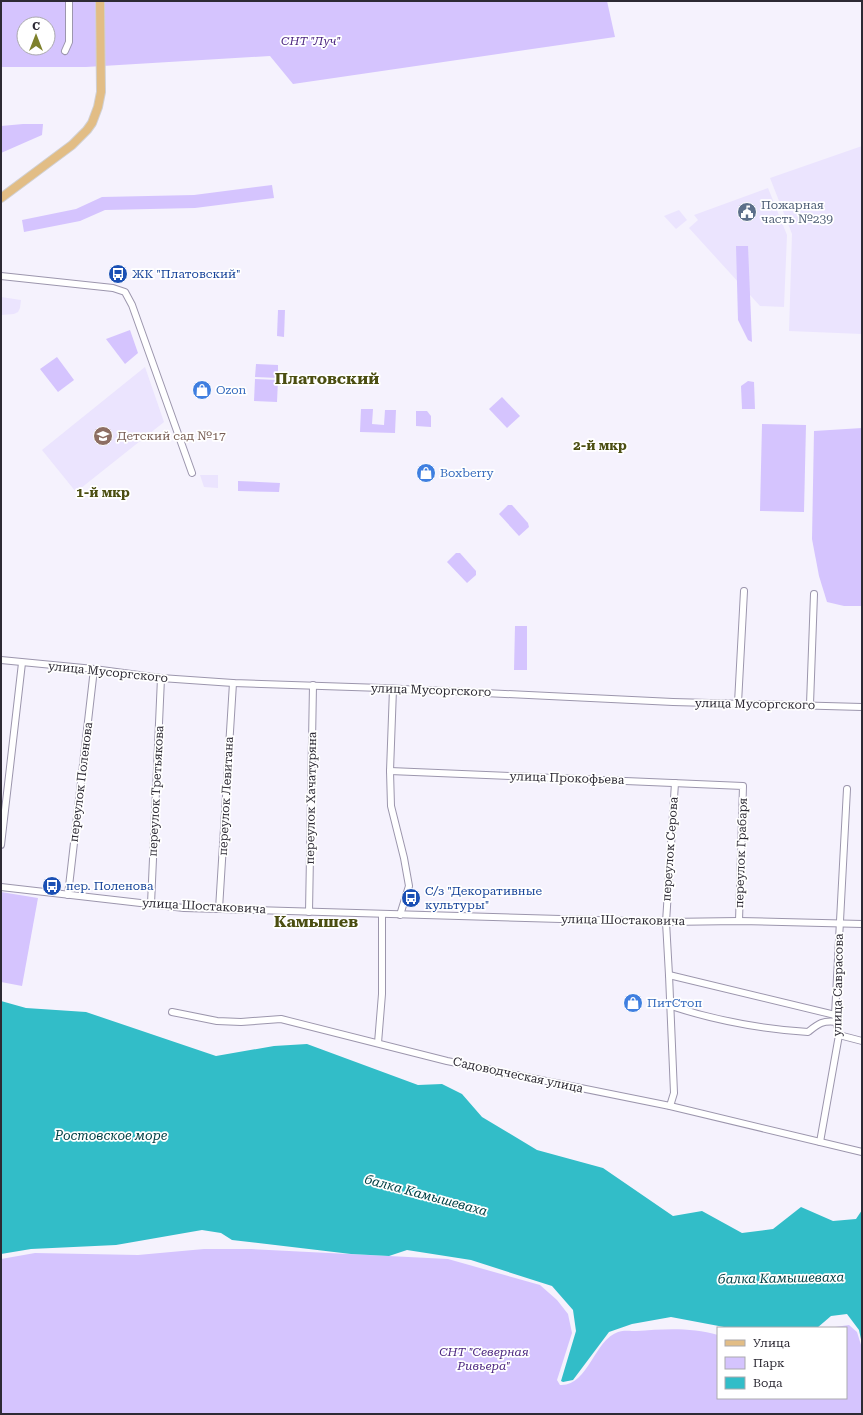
<svg xmlns="http://www.w3.org/2000/svg" width="863" height="1415" font-family="'Roboto Serif',serif">
<rect width="100%" height="100%" fill="#f5f2fd"/>
<g fill="#ebe4fe">
<path d="M862,146V334L789,331L792,234L770,178Z"/>
<path d="M768,188L787,235L784,307L760,306L689,228L698,220L694,215Z"/>
<path d="M679,210L687,220L676,229L664,216Z"/>
<path d="M1,297L21,300L20,308L18,312L14,314L1,315Z"/>
<path d="M145,367L164,422L76,492L42,450Z"/>
<path d="M200,475H218V488L204,487Z"/>
</g>
<g fill="#d5c4fe" fill-rule="evenodd">
<path d="M1,1H607L615,37L293,84L270,56L86,67H1ZM24,24H48V48H24Z"/>
<path d="M23,124H43L42,135L1,153V126Z"/>
<path d="M272,185L274,198L195,208L105,210L80,221L24,232L22,220L76,209L102,197L194,195Z"/>
<path d="M736,246H748L752,342L748,340L738,320Z"/>
<path d="M278,310H285L284,337L277,336Z"/>
<path d="M130,330L138,353L125,364L106,339Z"/>
<path d="M57,357L74,380L58,392L40,369Z"/>
<path d="M256,364L278,365V378L255,377Z"/>
<path d="M255,379L278,380L277,402L254,401Z"/>
<path d="M748,381L754,382L755,409H742L741,386Z"/>
<path d="M502,397L520,416L507,428L489,409Z"/>
<path d="M361,409H373L372,424L384,425L385,410H396L395,433L360,432Z"/>
<path d="M416,411H427L431,416V427L416,426Z"/>
<path d="M762,424L806,425L804,512L760,511Z"/>
<path d="M862,428V606H844L827,602L819,576L812,539L814,431Z"/>
<path d="M238,481L280,483L279,492L238,491Z"/>
<path d="M508,505H512L528,523L529,527L519,536L499,514Z"/>
<path d="M456,553H460L476,571V575L467,583L447,562Z"/>
<path d="M515,626H527V670H514Z"/>
<path d="M1,892L38,898L22,986L1,982Z"/>
<path d="M204,1249H251L448,1259L540,1285L557,1300L568,1314L572,1333L557,1380L560,1385C588,1387 594,1340 618,1332C623,1330 631,1331 636,1331C663,1329 691,1327 718,1335V1398H846V1328H828L849,1325L857,1332L862,1348V1414H1V1259L35,1253L138,1255Z"/>
</g>
<path fill="#32bdc8" d="M1,1001L26,1008L86,1012L216,1056L274,1046L307,1044L418,1085L442,1084L462,1094L482,1117L537,1150L603,1168L673,1216L702,1211L742,1233L773,1229L801,1207L833,1221L856,1219L862,1210V1344L859,1330L847,1314L831,1316L817,1328L724,1327L671,1317L632,1324L609,1332L573,1380L563,1382L561,1381L576,1331L573,1310L552,1286L471,1260L407,1250L389,1256L351,1254L232,1240L221,1233L202,1230L116,1245L31,1249L1,1254Z"/>
<g fill="none" stroke-linecap="round" stroke-linejoin="round">
<g stroke="#9c96ad" stroke-width="8">
<g id="minor">
<path d="M65,51L69,42V1"/>
<path d="M1,276L113,288L125,292L132,305L192,473"/>
<path d="M1,660L94,669L161,678L233,683L382,688L673,702L862,707"/>
<path d="M393,689L390,771L391,806L404,858L409,886L400,915"/>
<path d="M738,703L744,591"/>
<path d="M810,704L814,594"/>
<path d="M390,771L743,786L739,921"/>
<path d="M1,845L22,663"/>
<path d="M1,887L184,908L666,922L739,921L862,924"/>
<path d="M68,895L94,669"/>
<path d="M151,904L161,678"/>
<path d="M219,909L233,683"/>
<path d="M309,912L313,685"/>
<path d="M669,975L835,1015"/>
<path d="M671,1006C714,1020 762,1029 808,1032C818,1024 822,1020 837,1022"/>
<path d="M172,1012L217,1021L241,1022L281,1019L447,1061L670,1106L862,1152"/>
<path d="M839,1035L862,1041"/>
<path d="M378,1043L382,994V914"/>
<path d="M670,1106L674,1093L669,975L666,922L675,783"/>
<path d="M820,1142L839,1035L835,1015L847,789"/>
</g>
</g>
<g stroke="#d1d0d2" stroke-width="10">
<path id="major" d="M1,198L72,145L87,130L92,123L98,107L101,92L100,1"/>
</g>
<use href="#minor" stroke="#fff" stroke-width="6"/>
<use href="#major" stroke="#e2bd85" stroke-width="8"/>
</g>
<defs>
<g id="civic-disc" transform="scale(1)"><circle r="9.5" fill="#5c6f8a" stroke="#fff"/><path d="M-.6-6.5H3V-4.5H.6V-3L4-1V1h2V6H-6V1h2V-1L-.6-3ZM-1.2 2.5V6h2.4V2.5Z" fill="#fff"/></g>
<g id="bus-disc" transform="scale(1)"><circle r="9.5" fill="#1a4fb4" stroke="#fff"/><path d="M-5-6H5V4H4V6H2V4H-2V6H-4V4H-5ZM-3.5-4V0h7V-4ZM-3.5 1.2v1.5H-2V1.2ZM2 1.2v1.5H3.5V1.2Z" fill="#fff"/></g>
<g id="shop-disc" transform="scale(1)"><circle r="9.5" fill="#3f7fe0" stroke="#fff"/><path d="M-5-2.5h2.3a2.7 3.5 0 0 1 5.4 0H5L5.5 6h-11ZM-1.5-2.5h3a1.5 2.3 0 0 0-3 0Z" fill="#fff"/></g>
<g id="school-disc" transform="scale(1)"><circle r="9.5" fill="#8d6e63" stroke="#fff"/><path d="M0-5L7-2L0 1L-7-2ZM-4 1L0 2.5L4 1V4Q0 6-4 4Z" fill="#fff"/></g>
</defs>
<g fill-rule="evenodd">
<use href="#civic-disc" x="747" y="212"/>
<use href="#bus-disc" x="118" y="274"/>
<use href="#shop-disc" x="202" y="390"/>
<use href="#school-disc" x="103" y="436"/>
<use href="#shop-disc" x="426" y="473"/>
<use href="#bus-disc" x="52" y="886"/>
<use href="#bus-disc" x="411" y="898"/>
<use href="#shop-disc" x="633" y="1003"/>
</g>
<g text-anchor="middle" dominant-baseline="central" stroke-width="3.5" stroke-linejoin="round" paint-order="stroke">
<g font-size="12" font-style="italic" fill="#4c2680" stroke="#fff">
<text x="311" y="41">СНТ "Луч"</text>
<text x="484" y="1352">СНТ "Северная<tspan x="484" dy="14">Ривьера"</tspan></text>
</g>
<g font-size="12" fill="#4e5e75" stroke="#fff" text-anchor="start">
<text x="761" y="205">Пожарная<tspan x="761" dy="14">часть №239</tspan></text>
</g>
<g font-size="12" fill="#164399" stroke="#fff" text-anchor="start">
<text x="132" y="274">ЖК "Платовский"</text>
<text x="66" y="886">пер. Поленова</text>
<text x="425" y="891">С/з "Декоративные<tspan x="425" dy="14">культуры"</tspan></text>
</g>
<g font-size="12" fill="#366cbe" stroke="#fff" text-anchor="start">
<text x="216" y="390">Ozon</text>
<text x="440" y="473">Boxberry</text>
<text x="647" y="1003">ПитСтоп</text>
</g>
<g font-size="12" fill="#785e54" stroke="#fff" text-anchor="start">
<text x="117" y="436">Детский сад №17</text>
</g>
<g font-size="12" fill="#2d2a34" stroke="#fff">
<text transform="translate(108 672) rotate(6)">улица Мусоргского</text>
<text transform="translate(431 690) rotate(2)">улица Мусоргского</text>
<text transform="translate(755 704) rotate(1)">улица Мусоргского</text>
<text transform="translate(567 778) rotate(2)">улица Прокофьева</text>
<text transform="translate(81 782) rotate(-83)">переулок Поленова</text>
<text transform="translate(156 791) rotate(-87)">переулок Третьякова</text>
<text transform="translate(226 796) rotate(-87)">переулок Левитана</text>
<text transform="translate(311 798) rotate(-89)">переулок Хачатуряна</text>
<text transform="translate(670 849) rotate(-86)">переулок Серова</text>
<text transform="translate(741 853) rotate(-88)">переулок Грабаря</text>
<text transform="translate(204 906) rotate(3)">улица Шостаковича</text>
<text transform="translate(623 920) rotate(1)">улица Шостаковича</text>
<text transform="translate(838 985) rotate(-89)">улица Саврасова</text>
<text transform="translate(518 1075) rotate(12)">Садоводческая улица</text>
</g>
<g font-size="13" font-weight="bold" fill="#4b4e11" stroke="#fff">
<text x="600" y="445">2-й мкр</text>
<text x="103" y="492">1-й мкр</text>
</g>
<g font-size="13" font-style="italic" fill="#014045" stroke="#fff">
<text x="111" y="1135">Ростовское море</text>
<text transform="translate(426 1195) rotate(15)">балка Камышеваха</text>
<text transform="translate(781 1278) rotate(-1)">балка Камышеваха</text>
</g>
<g font-size="16" font-weight="bold" fill="#4b4e11" stroke="#fff">
<text x="327" y="378">Платовский</text>
<text x="316" y="921">Камышев</text>
</g>
</g>
<rect width="863" height="1415" fill="none" stroke="#2d2a34" stroke-width="4"/>
<rect x="717" y="1327" width="130" height="72" fill="#ffffff" stroke="#abaaae"/>
<rect x="725" y="1340" width="20" height="6" fill="#e2bd85" stroke="#abaaae"/>
<text x="753" y="1347" font-size="12" fill="#2d2a34">Улица</text>
<rect x="725" y="1357" width="20" height="12" fill="#d5c4fe" stroke="#abaaae"/>
<text x="753" y="1367" font-size="12" fill="#2d2a34">Парк</text>
<rect x="725" y="1377" width="20" height="12" fill="#32bdc8" stroke="#abaaae"/>
<text x="753" y="1387" font-size="12" fill="#2d2a34">Вода</text>
<g transform="translate(36 36)"><circle r="19" fill="#ffffff" stroke="#abaaae"/>
<path d="M0-3L7 15L0 10L-7 15Z" fill="#7e812b"/>
<text y="-6" font-size="11" font-weight="bold" text-anchor="middle" fill="#2d2a34">С</text>
</g>
</svg>
